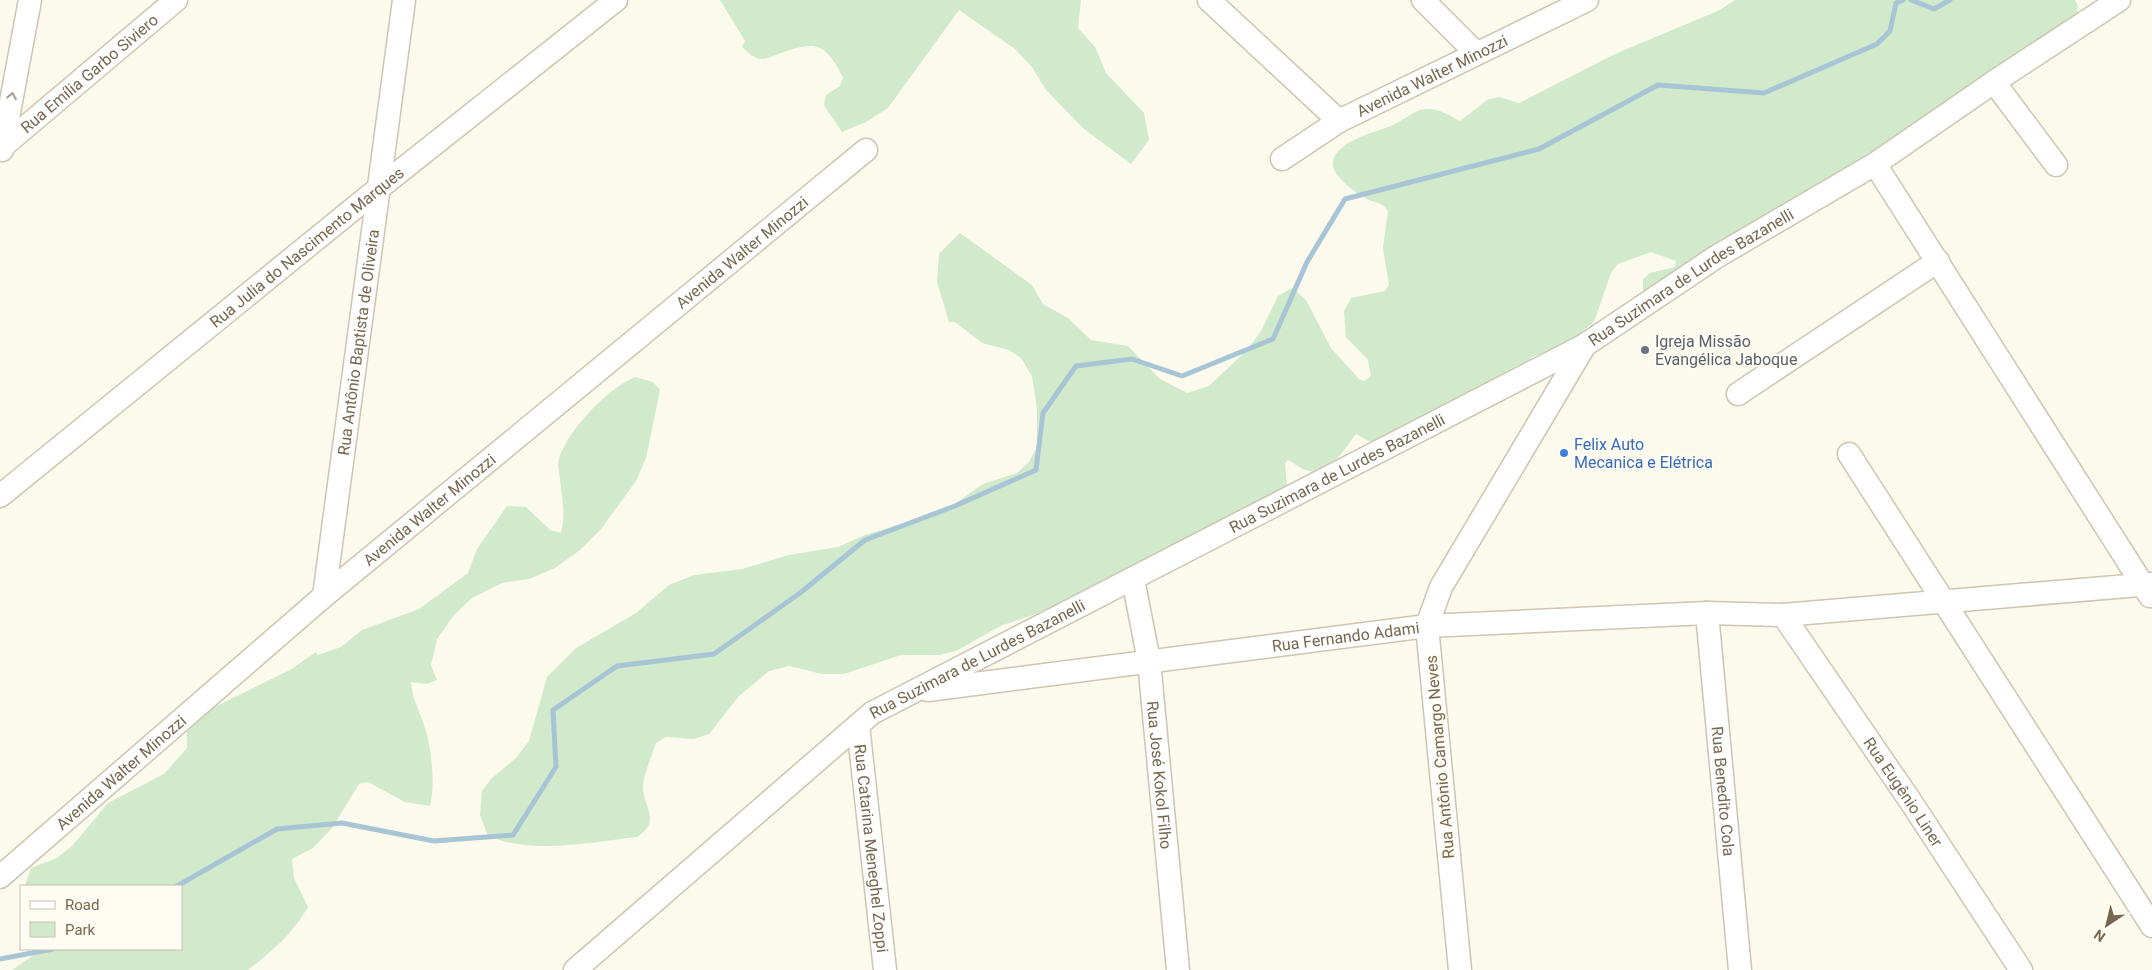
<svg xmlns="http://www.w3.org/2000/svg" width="2152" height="970" font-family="Roboto,sans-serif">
<rect width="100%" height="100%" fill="#fcf9ed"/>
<g fill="#d0eacb">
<path d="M720,0H1081L1078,28L1095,47L1106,73L1144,113L1149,140L1131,164L1084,129L1046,90L1032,67L1015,49L959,10L888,108L866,122L842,132L824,105L826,95L840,86L843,77C824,42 817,41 781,53C775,55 768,59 762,59C754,59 748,52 742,47L745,41Z"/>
<path d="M1735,0H2075L2078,6L2077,16L1981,92L1643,302V279L1650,273L1675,267L1676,261L1651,252L1618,264L1611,273L1594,322L1567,344L1532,357L1517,382L1372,443L1356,434C1345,448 1329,476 1309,471C1302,470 1294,463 1288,460L1285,463L1287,488L1091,589L1033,615L1000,626L958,650L940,655H901L844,674H822L789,666L769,671L739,696L709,734L694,739L666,737L656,743C652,755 644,774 643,785C642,808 663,819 637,837C589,842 534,855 488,836L480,815L482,791L491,779L516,758L529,741L547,677L576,648L636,613L669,585L694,575L742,569L789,555L838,547L865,535L946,510L983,484L1017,473L1029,462L1037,447V408L1032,376L1021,358L1009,350L982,343L955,322H949L937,282L939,254L960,233L1032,285L1043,304L1068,318L1091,340L1128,346L1160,379L1187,393L1209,386L1247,350L1261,331L1278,296L1292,288L1306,300L1331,348L1359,379L1364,381L1371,376L1368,360L1346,337L1344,311L1351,298L1385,291L1389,285L1383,248L1388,211C1383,202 1374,203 1365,198C1355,192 1335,178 1333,166C1330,142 1377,132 1393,125C1402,121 1411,113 1420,110C1435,106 1447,114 1460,121L1487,100L1499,97L1519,103L1615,54L1720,10Z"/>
<path d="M635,377L653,382L660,390L646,458L636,481L601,529L580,550L555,568L529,579L502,583L472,598L454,615L437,639L431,665L437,680L426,684L411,682C412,701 423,717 427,735C432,755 435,786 430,806L405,802L368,782L359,784L332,828L313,848L292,859L294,878L308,907C291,935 274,950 248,970H12L35,954L36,949H181V886H25L31,868L57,858L73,845L108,803L164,774L187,748V726L198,715L290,670L316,652L318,655L341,647L362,630L419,609L468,573L477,549L507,506L526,507L550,530L561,533C566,515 562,498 560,479C560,475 558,469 558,464C563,434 608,388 635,377Z"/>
</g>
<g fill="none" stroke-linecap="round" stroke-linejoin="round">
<g stroke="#a8c5d6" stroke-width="5">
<path d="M1911,0L1934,9L1950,0"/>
<path d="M177,886L277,829L342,823L434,841L513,835L556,767L553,710L617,666L714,654L800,593L865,540L955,506L1036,470L1043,413L1076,366L1132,359L1182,376L1273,339L1307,262L1345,199L1539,149L1658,85L1764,93L1877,44L1890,31L1896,3L1903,0"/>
<path d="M0,959L53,949"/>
</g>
<g stroke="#cec5b2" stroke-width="25">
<g id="minor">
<path d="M1209,0L1339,121"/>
<path d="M1423,0L1476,53"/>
<path d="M1994,82L2056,165"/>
<path id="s1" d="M0,145L3,146L176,0"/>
<path d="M2,150L30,0"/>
<path id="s2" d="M1282,159L1339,121L1587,0"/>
<path d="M1875,164L2150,596"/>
<path d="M1738,394L1938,261"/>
<path d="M1849,454L2152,926"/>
<path id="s3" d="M0,496L379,188L616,0"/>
<path id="s4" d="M1133,579L1149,661L1178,970"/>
<path id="s5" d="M324,596L404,0"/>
<path id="s6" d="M1707,613L1740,970"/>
<path id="s7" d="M1783,615L1911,802L2021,970"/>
<path id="s8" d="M928,690L1427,626L1707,613L1783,615L2152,584"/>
<path id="s9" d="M858,725L885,970"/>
<path id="s10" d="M0,877L324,596L866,150"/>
<path id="s11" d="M575,970L872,713L1585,345L1716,257L1875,164L1994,82L2119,0"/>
<path d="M1460,970L1427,626L1441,587L1585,345"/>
</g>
</g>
<use href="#minor" stroke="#fff" stroke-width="22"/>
</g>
<defs><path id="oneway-chevron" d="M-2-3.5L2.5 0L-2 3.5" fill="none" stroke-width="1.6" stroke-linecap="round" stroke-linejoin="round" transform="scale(1.25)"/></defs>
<use stroke="#a79c8d" href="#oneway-chevron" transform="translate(12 96) rotate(-79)"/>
<circle fill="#6b7280" stroke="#fefcf3" stroke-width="2" cx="1645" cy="350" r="5"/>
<circle fill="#3f7fe0" stroke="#fefcf3" stroke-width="2" cx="1564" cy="453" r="5"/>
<g text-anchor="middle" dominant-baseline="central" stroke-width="4.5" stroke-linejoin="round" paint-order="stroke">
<g font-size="16" fill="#776750" stroke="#fefcf3">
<text stroke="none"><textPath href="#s1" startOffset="116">Rua Emília Garbo Siviero</textPath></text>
<text stroke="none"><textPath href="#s2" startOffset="172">Avenida Walter Minozzi</textPath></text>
<text stroke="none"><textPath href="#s3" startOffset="395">Rua Julia do Nascimento Marques</textPath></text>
<text stroke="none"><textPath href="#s10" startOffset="970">Avenida Walter Minozzi</textPath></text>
<text stroke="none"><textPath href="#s11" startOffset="1321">Rua Suzimara de Lurdes Bazanelli</textPath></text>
<text stroke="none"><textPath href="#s5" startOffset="256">Rua Antônio Baptista de Oliveira</textPath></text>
<text stroke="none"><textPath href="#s11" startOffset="916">Rua Suzimara de Lurdes Bazanelli</textPath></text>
<text stroke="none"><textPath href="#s10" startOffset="565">Avenida Walter Minozzi</textPath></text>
<text stroke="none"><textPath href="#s8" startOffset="421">Rua Fernando Adami</textPath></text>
<text stroke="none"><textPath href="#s11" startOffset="511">Rua Suzimara de Lurdes Bazanelli</textPath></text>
<text transform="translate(1440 757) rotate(-95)">Rua Antônio Camargo Neves</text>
<text stroke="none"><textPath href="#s10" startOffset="160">Avenida Walter Minozzi</textPath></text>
<text stroke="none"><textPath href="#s4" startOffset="198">Rua José Kokol Filho</textPath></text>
<text stroke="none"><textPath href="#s6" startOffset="179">Rua Benedito Cola</textPath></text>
<text stroke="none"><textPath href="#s7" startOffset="214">Rua Eugênio Liner</textPath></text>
<text stroke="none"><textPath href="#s9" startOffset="124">Rua Catarina Meneghel Zoppi</textPath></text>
</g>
<g font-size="16" fill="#5b616d" stroke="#fefcf3" text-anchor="start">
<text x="1655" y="341">Igreja Missão<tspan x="1655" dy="18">Evangélica Jaboque</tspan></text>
</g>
<g font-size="16" fill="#366cbe" stroke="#fefcf3" text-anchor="start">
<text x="1574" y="444">Felix Auto<tspan x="1574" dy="18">Mecanica e Elétrica</tspan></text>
</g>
</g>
<rect x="20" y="885" width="162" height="65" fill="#fefcf3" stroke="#c8c0b2"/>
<rect x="30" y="901" width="25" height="8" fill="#ffffff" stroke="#c8c0b2"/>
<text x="65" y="910" font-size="15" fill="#776750">Road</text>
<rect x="30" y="922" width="25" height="15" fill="#d0eacb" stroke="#c8c0b2"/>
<text x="65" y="935" font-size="15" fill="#776750">Park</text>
<g transform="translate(2107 925) rotate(215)" stroke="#fefcf3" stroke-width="4" paint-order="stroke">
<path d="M0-4L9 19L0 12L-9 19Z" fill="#776750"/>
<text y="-8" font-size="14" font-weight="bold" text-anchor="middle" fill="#776750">N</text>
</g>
</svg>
